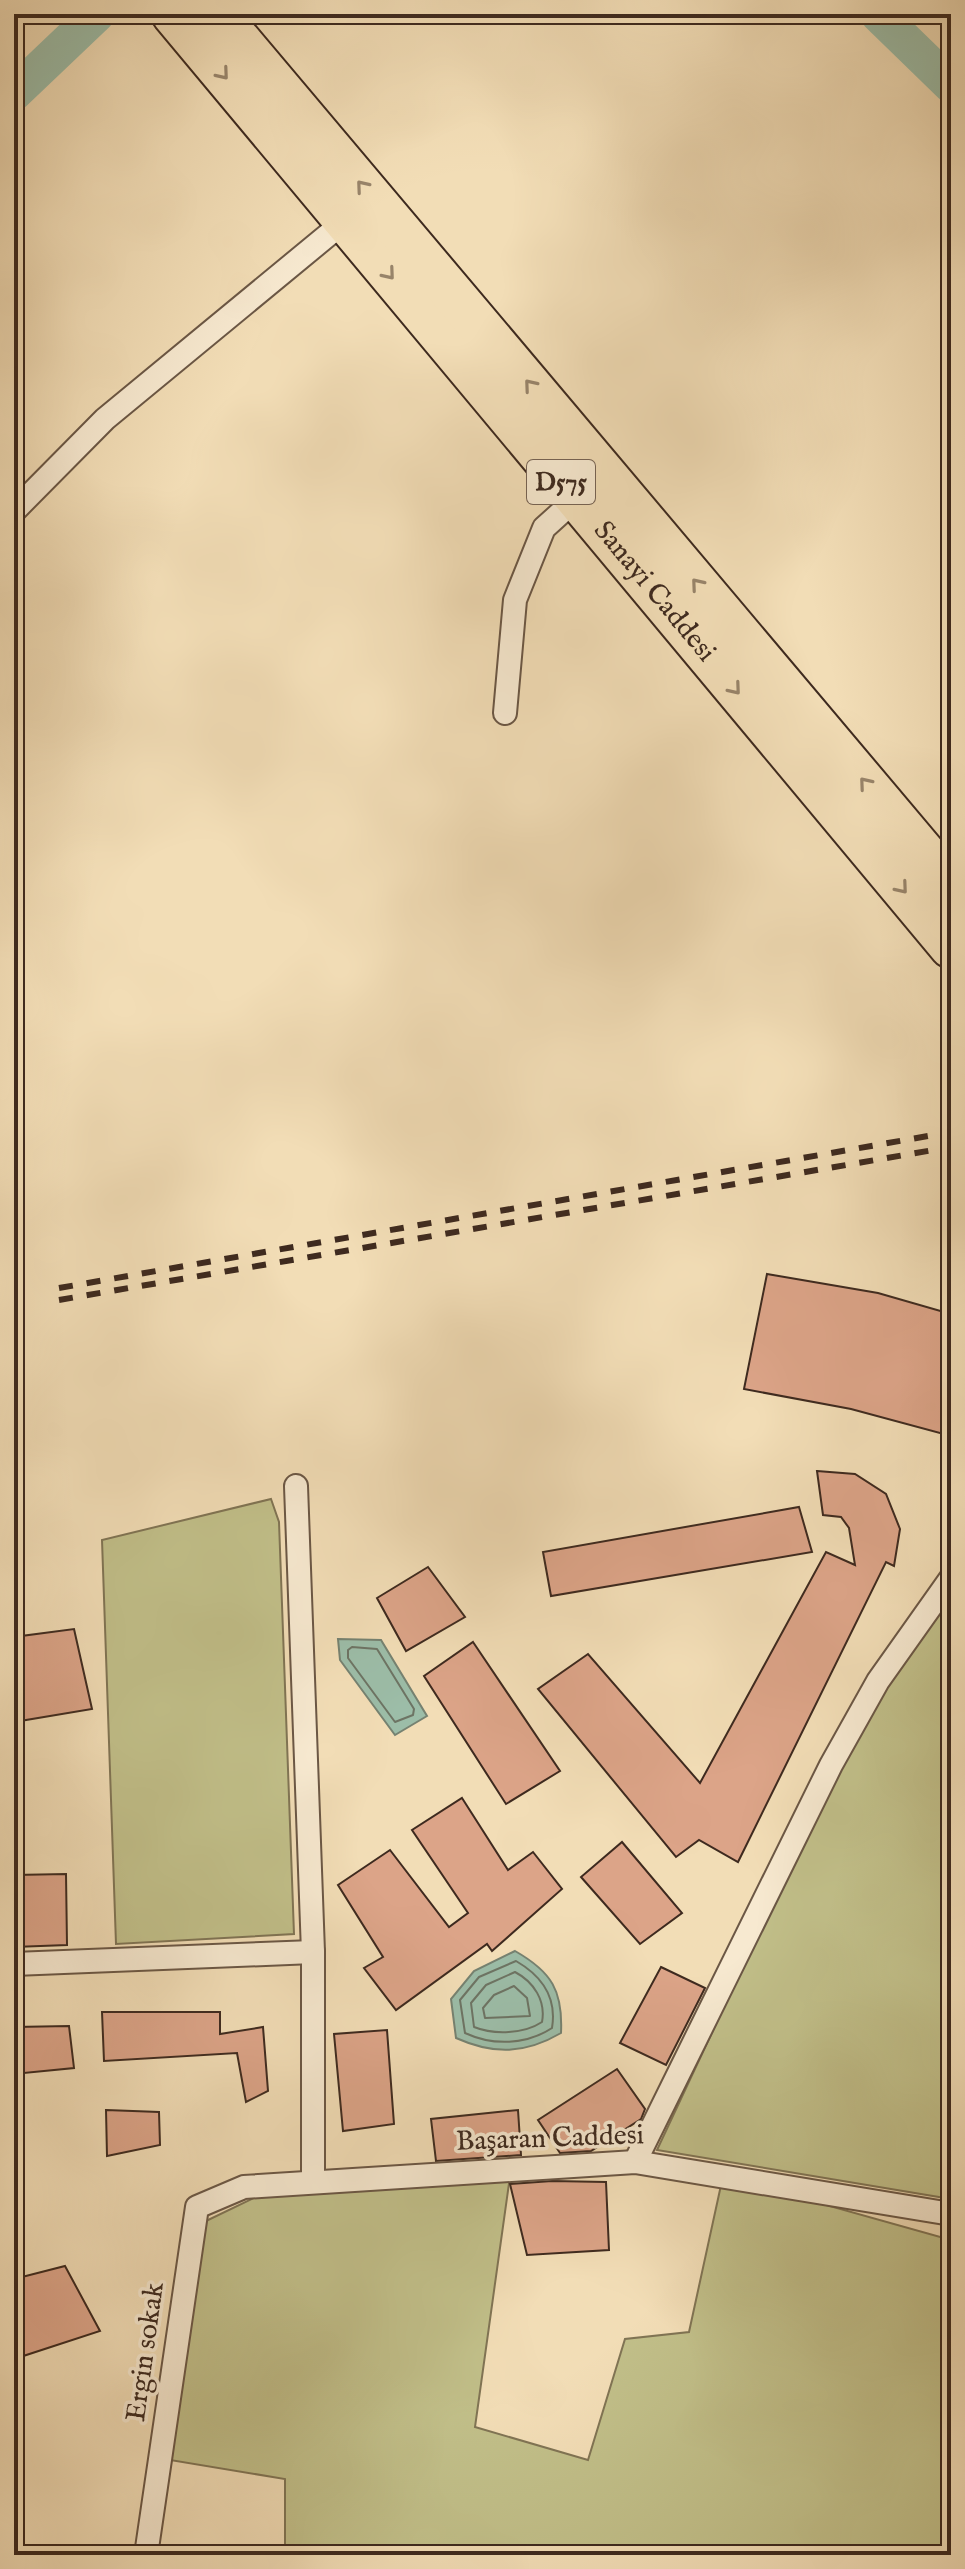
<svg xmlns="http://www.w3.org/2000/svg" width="965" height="2569" font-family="'IM FELL English',serif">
<rect width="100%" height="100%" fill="#f2ddb6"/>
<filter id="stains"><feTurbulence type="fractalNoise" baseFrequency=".0025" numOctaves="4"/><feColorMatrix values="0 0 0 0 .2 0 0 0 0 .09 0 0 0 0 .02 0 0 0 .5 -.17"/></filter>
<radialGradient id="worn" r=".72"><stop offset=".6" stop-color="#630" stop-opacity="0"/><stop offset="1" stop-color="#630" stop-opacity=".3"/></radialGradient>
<g fill="#c1bf89" stroke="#807454" stroke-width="2">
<path d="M271,1499L279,1522L294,1934L116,1944L102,1540Z"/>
<path d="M951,1578V2199L657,2150L871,1693Z"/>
<path d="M511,2169L475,2427L588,2460L625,2339L689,2332L723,2176L951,2240V2555H285V2479L170,2460L206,2221L256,2197L419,2186Z"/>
</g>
<g fill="#9cbda8" stroke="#768271" stroke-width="2">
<path d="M338,1639L381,1640L427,1716L395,1735L340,1660Z"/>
<path d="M515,1951C552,1972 563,1991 561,2033C525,2054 494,2055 456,2038L451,1999L474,1971Z"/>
</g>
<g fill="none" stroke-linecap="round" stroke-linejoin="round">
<g stroke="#6d7464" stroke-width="2">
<path d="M352,1647L377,1649L414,1709L413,1715L395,1722L348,1658V1650Z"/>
<path d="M516,1961C542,1976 557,1998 552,2028C526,2045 493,2046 465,2033L460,2000L479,1977Z"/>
<path d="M515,1972C534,1982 546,2001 542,2022C524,2034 494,2035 474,2027L471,2003L486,1985Z"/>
<path d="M514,1986L527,1998L530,2016L485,2018L483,2008L494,1995Z"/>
</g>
<g stroke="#9cbda8" stroke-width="36">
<path d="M878,14L951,85"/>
<path d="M14,93L97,14"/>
</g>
</g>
<g fill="#dca488" stroke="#3e2a1f" stroke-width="2">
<path d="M767,1274L878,1293L951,1314V1436L851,1409L744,1389Z"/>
<path d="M817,1471L855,1474L886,1494L900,1529L894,1566L886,1562L738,1862L699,1840L676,1857L538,1689L588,1654L700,1783L826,1552L855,1565L849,1528L841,1517L823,1515Z"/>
<path d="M799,1507L812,1552L551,1596L543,1552Z"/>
<path d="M428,1567L465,1617L406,1651L377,1598Z"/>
<path d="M74,1629L92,1709L14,1722V1637Z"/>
<path d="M473,1642L560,1771L506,1804L424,1676Z"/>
<path d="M462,1798L508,1870L533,1852L562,1889L492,1951L487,1944L396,2010L364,1968L383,1957L338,1885L390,1850L449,1927L468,1913L412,1830Z"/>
<path d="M622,1842L682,1913L640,1944L581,1877Z"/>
<path d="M66,1874L67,1945L14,1947V1875Z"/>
<path d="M661,1967L705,1988L666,2065L620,2043Z"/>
<path d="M102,2012H220V2034L263,2027L268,2091L246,2102L237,2053L104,2061Z"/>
<path d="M69,2026L74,2068L14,2074V2027Z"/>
<path d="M387,2030L394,2124L343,2131L334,2034Z"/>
<path d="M617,2069L645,2109L641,2119L591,2151L560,2153L538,2120Z"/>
<path d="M106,2110L159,2112L160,2145L107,2156Z"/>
<path d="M518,2110L521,2155L436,2161L431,2119Z"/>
<path d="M552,2181L606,2182L609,2250L527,2255L510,2184Z"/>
<path d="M65,2266L100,2331L14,2359V2279Z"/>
</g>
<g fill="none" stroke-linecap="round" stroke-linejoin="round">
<g stroke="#6b5745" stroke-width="26">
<g id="street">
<path d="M14,511L105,419L345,221"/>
<path d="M505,713L515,600L544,528L576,499"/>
<path d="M296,1486L313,1952V2181"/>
<path d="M14,1964L313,1952"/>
<path d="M635,2162L831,1765L878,1681L951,1578"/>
<path d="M146,2555L197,2207L244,2187L635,2162L951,2214"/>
</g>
</g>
<g stroke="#3e2a1f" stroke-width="46">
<g id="highway">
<path id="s1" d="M173,14L951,947"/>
<path d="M217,14L951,885"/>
</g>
</g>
<use href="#street" stroke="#f7e9d0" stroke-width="22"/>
<use href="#highway" stroke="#f2ddb6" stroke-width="42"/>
<g stroke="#3e2a1f" stroke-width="6" stroke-dasharray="14 14" stroke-linecap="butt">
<path d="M59,1288L951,1132"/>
<path d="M59,1300L951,1147"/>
</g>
</g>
<defs><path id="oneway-chevron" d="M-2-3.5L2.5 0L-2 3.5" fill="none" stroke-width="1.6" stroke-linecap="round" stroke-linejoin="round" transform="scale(2)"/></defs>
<g stroke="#98846a">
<use href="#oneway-chevron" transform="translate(223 74) rotate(50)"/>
<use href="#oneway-chevron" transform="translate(362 186) rotate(-130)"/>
<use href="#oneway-chevron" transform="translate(389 274) rotate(50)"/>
<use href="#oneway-chevron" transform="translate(530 385) rotate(-130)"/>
<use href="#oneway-chevron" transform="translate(697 584) rotate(-130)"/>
<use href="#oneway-chevron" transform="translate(735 689) rotate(50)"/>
<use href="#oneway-chevron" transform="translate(865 783) rotate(-130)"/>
<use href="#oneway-chevron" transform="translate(902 888) rotate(50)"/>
</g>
<g text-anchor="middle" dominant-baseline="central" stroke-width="7" stroke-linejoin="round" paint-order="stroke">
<rect fill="#f7e9d0" stroke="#766354" stroke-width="2" x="527" y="460" width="68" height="44" rx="6"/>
<g font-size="26" font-weight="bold" fill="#3e2a1f">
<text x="561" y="482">D575</text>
</g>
<g font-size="28" fill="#3e2a1f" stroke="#f7e9d0">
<text stroke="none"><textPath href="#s1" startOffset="752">Sanayi Caddesi</textPath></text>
<text transform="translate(550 2139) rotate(-2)">Başaran Caddesi</text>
<text transform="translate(146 2352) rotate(-82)">Ergin sokak</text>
</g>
</g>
<rect width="965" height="2569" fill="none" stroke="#f2ddb6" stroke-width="48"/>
<rect x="16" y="16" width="933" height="2537" fill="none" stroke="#3e2a1f" stroke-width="4"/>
<rect x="24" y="24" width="917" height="2521" fill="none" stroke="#3e2a1f" stroke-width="2"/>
<rect width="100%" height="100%" filter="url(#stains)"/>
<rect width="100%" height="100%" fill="url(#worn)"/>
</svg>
